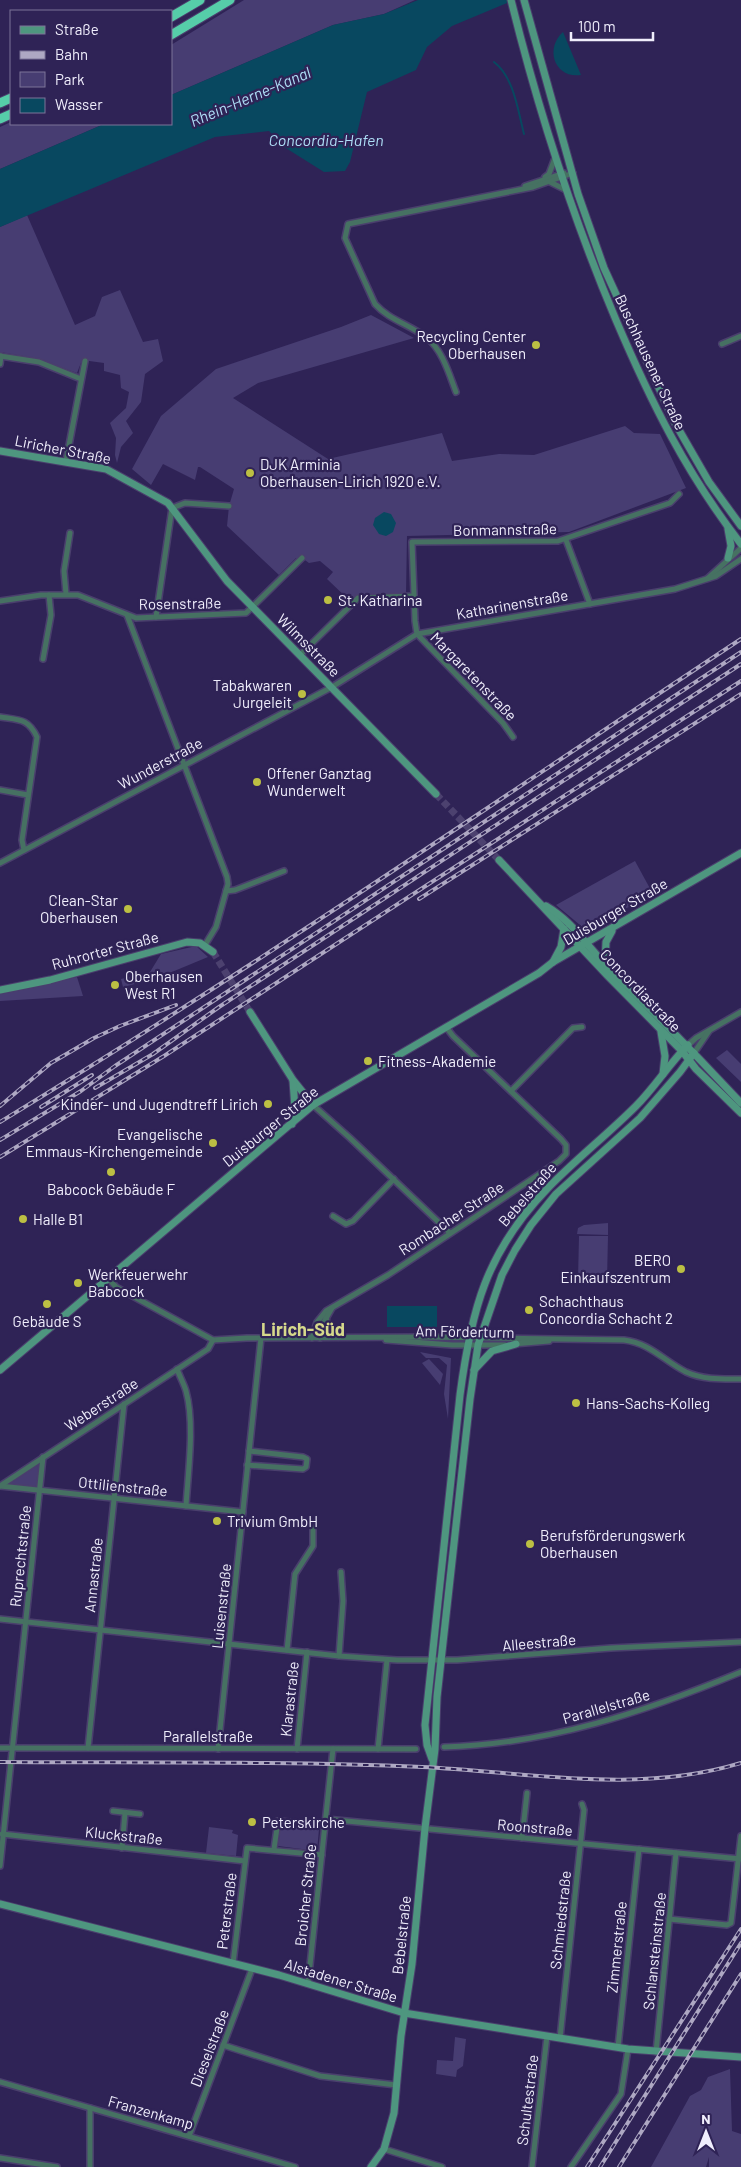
<svg xmlns="http://www.w3.org/2000/svg" width="741" height="2167" font-family="Barlow,sans-serif">
<rect width="100%" height="100%" fill="#2f2356"/>
<g fill="#473d72">
<path d="M244,0H415L384,14L333,25L171,95V45Z"/>
<path d="M11,122V124H104L0,169V127Z"/>
<path d="M27,215L75,325L95,316L102,297L120,290L143,342L158,339L163,361L145,374L141,402L126,421L133,433L121,447L117,463L115,455L116,438L110,423L126,408L129,392L121,388L120,375L104,371V363L82,360L77,373L34,358L0,352V227Z"/>
<path d="M371,315L414,338L258,383L233,398L328,459L442,433L452,461L499,454L534,455L625,426L634,433L660,434L686,488L569,532L407,536L406,594L358,596L350,601L327,579L333,572L320,561L309,563L302,558H296L279,575L227,526L229,506L234,489L200,467H198L195,480L163,464L151,485L132,469L161,416L216,369L341,327Z"/>
<path d="M635,861L653,894L586,930L556,905Z"/>
<path d="M196,946L208,957L155,979L123,987L121,979L150,972L161,954Z"/>
<path d="M77,977L83,996L0,1001V993Z"/>
<path d="M727,1050L741,1064V1082L716,1058Z"/>
<path d="M608,1223V1235L577,1234L578,1228L584,1225Z"/>
<path d="M579,1236H608L607,1280H578Z"/>
<path d="M420,1352L451,1358L448,1419L444,1394L447,1365L439,1358H426Z"/>
<path d="M429,1359L443,1374L440,1385L422,1363Z"/>
<path d="M43,1457L39,1490L0,1486Z"/>
<path d="M281,1824L319,1829L317,1851L278,1846Z"/>
<path d="M209,1827L233,1830L232,1833L238,1835L236,1856L206,1853Z"/>
<path d="M455,2037L466,2039L463,2066L457,2070L456,2077L436,2074L437,2060L453,2061Z"/>
<path d="M730,2069L732,2131L741,2134V2167H709V2157L706,2167H651L690,2096L701,2090L708,2077Z"/>
</g>
<g fill="#084860">
<path d="M418,0H514L452,26L427,47L416,70L367,92L350,162L345,171L324,172L273,140L272,134L269,131L215,137L0,227V169L104,124H171V95L333,25L384,14Z"/>
<path d="M563,32L581,75C555,79 544,49 563,32Z"/>
<path d="M384,512L391,514L396,523L393,532L386,536L379,534L373,525L375,518Z"/>
<rect x="387" y="1306" width="50" height="21"/>
</g>
<g fill="none" stroke-linecap="round" stroke-linejoin="round">
<path stroke="#084860" stroke-width="2" d="M494,62C514,77 518,111 524,134"/>
<g stroke="#4c416f" stroke-width="7" stroke-dasharray="7 3.5" stroke-linecap="butt">
<path d="M436,794L499,860"/>
<path d="M213,952L250,1012"/>
</g>
<g stroke="#4a3f6d" stroke-width="8">
<g id="street">
<path d="M545,177L549,174L555,158"/>
<path d="M550,182L566,190"/>
<path d="M525,186L564,173"/>
<path d="M722,344L741,336"/>
<path d="M0,356L39,362L81,379"/>
<path d="M0,364L1,356"/>
<path d="M456,392C449,374 443,351 427,338C411,325 389,320 375,304L345,238L348,224L533,187L573,173"/>
<path d="M66,461L85,361"/>
<path d="M566,540L590,604"/>
<path d="M708,578L741,548"/>
<path d="M66,594L64,571L70,533"/>
<path d="M0,601L41,595H78L136,618L246,613L302,558"/>
<path d="M127,615L227,877L228,884L216,927L205,945"/>
<path d="M156,617L172,508L185,503L229,506"/>
<path d="M300,655L358,598L414,596"/>
<path d="M43,659L51,615L49,595"/>
<path d="M0,717C19,720 28,718 37,737L22,840L24,850"/>
<path d="M513,737L503,723L417,634L415,621L412,542L558,541L670,503L679,494"/>
<path d="M0,790L28,795"/>
<path d="M0,863L332,687L417,634L675,589L716,576L741,559"/>
<path d="M226,891L235,890L284,871"/>
<path d="M688,1045L696,1038L741,1012"/>
<path d="M694,1053L709,1031"/>
<path d="M511,1091L573,1028L582,1027"/>
<path d="M313,1105L350,1138L450,1233"/>
<path d="M333,1216L346,1224L353,1221L394,1179"/>
<path d="M109,1279L116,1287L213,1340L247,1338L426,1337L624,1340C650,1343 664,1361 686,1372C704,1380 722,1379 741,1379"/>
<path d="M326,1318L329,1330L338,1337"/>
<path d="M312,1338L317,1322L326,1311L388,1275L559,1161L566,1154V1145L561,1139L453,1036L446,1027"/>
<path d="M320,1338L324,1322L332,1308"/>
<path d="M386,1340L452,1345H505"/>
<path d="M513,1344L549,1341"/>
<path d="M177,1369C180,1377 184,1384 186,1391C195,1423 188,1473 186,1506"/>
<path d="M247,1465L303,1469L306,1467L307,1459L303,1457L249,1451"/>
<path d="M0,1486L208,1349L213,1340"/>
<path d="M0,1486L243,1512"/>
<path d="M0,1619L339,1656L397,1660H457L611,1648L741,1642"/>
<path d="M287,1650L295,1574L313,1546V1528"/>
<path d="M339,1656L343,1601L341,1572"/>
<path d="M444,1747C550,1744 644,1712 741,1672"/>
<path d="M0,1748L416,1749"/>
<path d="M88,1748L124,1404"/>
<path d="M218,1749L261,1338"/>
<path d="M297,1749L307,1652"/>
<path d="M378,1749L387,1660"/>
<path d="M113,1811L140,1814"/>
<path d="M326,1819L741,1859"/>
<path d="M2,1834L245,1861"/>
<path d="M522,1838L527,1793"/>
<path d="M122,1848L125,1813"/>
<path d="M274,1849L278,1821L289,1822"/>
<path d="M0,1866L43,1457"/>
<path d="M669,1919L727,1925L731,1923L741,1836"/>
<path d="M233,1963L247,1848L322,1855"/>
<path d="M308,1984L333,1749"/>
<path d="M560,2038L584,1810L582,1804"/>
<path d="M223,2045L320,2076L396,2085"/>
<path d="M618,2047L639,1849"/>
<path d="M656,2052L676,1853"/>
<path d="M0,2082L295,2167"/>
<path d="M189,2136L252,1969"/>
<path d="M384,2149L442,2167"/>
<path d="M0,2158L57,2167"/>
<path d="M90,2167V2108"/>
<path d="M532,2167L547,2036"/>
<path d="M571,2167L621,2094L628,2049"/>
</g>
</g>
<g stroke="#4a3f6d" stroke-width="9">
<g id="secondary">
<path d="M511,0C538,109 572,216 616,320C651,402 686,473 741,544"/>
<path d="M524,0L578,194L604,268L675,423L709,482L741,526"/>
<path d="M0,451L106,469L168,503L227,581L436,794"/>
<path d="M728,558L731,546L728,529"/>
<path d="M499,860L607,975L682,1051L696,1069L741,1113"/>
<path d="M546,906C572,921 586,945 606,965C652,1010 697,1056 741,1103"/>
<path d="M553,962L561,947L564,929"/>
<path d="M605,964L606,942L612,931"/>
<path d="M0,990L50,980L187,942L200,943L213,952"/>
<path d="M250,1012L293,1080L313,1105"/>
<path d="M661,1032L665,1056L663,1074"/>
<path d="M292,1124L295,1109L293,1081"/>
<path d="M0,1370L313,1105L539,973L553,962L741,853"/>
<path d="M474,1370L492,1351L516,1344"/>
<path d="M432,1759L427,1745L425,1725L460,1395C471,1311 486,1252 547,1189C575,1160 607,1135 636,1106C655,1087 669,1064 688,1045"/>
<path d="M0,1904L279,1975L404,2013L628,2049L741,2057"/>
<path d="M371,2167L384,2149L394,2113L401,2036L412,1964L425,1828L435,1749L437,1697L470,1399L478,1345L502,1275L515,1250L531,1225L556,1194L640,1118L680,1072L694,1053"/>
</g>
</g>
<g stroke="#4a3f6d" stroke-width="11">
<g id="highway">
<path d="M171,17L200,0"/>
<path d="M171,35L230,0"/>
<path d="M0,103L11,98"/>
<path d="M0,119L11,114"/>
</g>
</g>
<use href="#street" stroke="#467162" stroke-width="5"/>
<use href="#secondary" stroke="#4e967f" stroke-width="7"/>
<use href="#highway" stroke="#56cda9" stroke-width="9"/>
<g stroke="#aea8c3" stroke-width="4">
<g id="rail">
<path d="M419,899L741,694"/>
<path d="M95,1088L153,1054L219,1007L741,664"/>
<path d="M0,1106L51,1063L94,1038L120,1026L176,1005"/>
<path d="M41,1107L92,1075"/>
<path d="M0,1122C252,969 495,802 741,639"/>
<path d="M0,1140L81,1091L115,1066L741,652"/>
<path d="M0,1157L164,1056L741,681"/>
<path d="M0,1762C141,1763 282,1761 422,1767C528,1772 637,1795 741,1763"/>
<path d="M587,2167L741,1929"/>
<path d="M600,2167L741,1943"/>
<path d="M619,2167L741,1974"/>
</g>
</g>
<use href="#rail" stroke="#2f2356" stroke-width="2" stroke-dasharray="5.5" stroke-linecap="butt"/>
</g>
<g fill="#bcbf43" stroke="#2f2356" stroke-width="2">
<circle cx="536" cy="345" r="5"/>
<circle cx="250" cy="473" r="5"/>
<circle cx="328" cy="600" r="5"/>
<circle cx="302" cy="694" r="5"/>
<circle cx="257" cy="782" r="5"/>
<circle cx="128" cy="909" r="5"/>
<circle cx="115" cy="985" r="5"/>
<circle cx="368" cy="1061" r="5"/>
<circle cx="268" cy="1104" r="5"/>
<circle cx="213" cy="1143" r="5"/>
<circle cx="111" cy="1172" r="5"/>
<circle cx="23" cy="1219" r="5"/>
<circle cx="681" cy="1269" r="5"/>
<circle cx="78" cy="1283" r="5"/>
<circle cx="47" cy="1304" r="5"/>
<circle cx="529" cy="1310" r="5"/>
<circle cx="576" cy="1403" r="5"/>
<circle cx="217" cy="1521" r="5"/>
<circle cx="530" cy="1544" r="5"/>
<circle cx="252" cy="1822" r="5"/>
</g>
<g text-anchor="middle" dominant-baseline="central" stroke-width="4.5" stroke-linejoin="round" paint-order="stroke">
<g font-size="15" fill="#f0eefc" stroke="#2f2356" text-anchor="start">
<text x="526" y="336" text-anchor="end">Recycling Center<tspan x="526" dy="17">Oberhausen</tspan></text>
<text x="260" y="464">DJK Arminia<tspan x="260" dy="17">Oberhausen-Lirich 1920 e.V.</tspan></text>
<text x="338" y="600">St. Katharina</text>
<text x="292" y="685" text-anchor="end">Tabakwaren<tspan x="292" dy="17">Jurgeleit</tspan></text>
<text x="267" y="773">Offener Ganztag<tspan x="267" dy="17">Wunderwelt</tspan></text>
<text x="118" y="900" text-anchor="end">Clean-Star<tspan x="118" dy="17">Oberhausen</tspan></text>
<text x="125" y="976">Oberhausen<tspan x="125" dy="17">West R1</tspan></text>
<text x="378" y="1061">Fitness-Akademie</text>
<text x="258" y="1104" text-anchor="end">Kinder- und Jugendtreff Lirich</text>
<text x="203" y="1134" text-anchor="end">Evangelische<tspan x="203" dy="17">Emmaus-Kirchengemeinde</tspan></text>
<text x="111" y="1189" text-anchor="middle">Babcock Gebäude F</text>
<text x="33" y="1219">Halle B1</text>
<text x="671" y="1260" text-anchor="end">BERO<tspan x="671" dy="17">Einkaufszentrum</tspan></text>
<text x="88" y="1274">Werkfeuerwehr<tspan x="88" dy="17">Babcock</tspan></text>
<text x="539" y="1301">Schachthaus<tspan x="539" dy="17">Concordia Schacht 2</tspan></text>
<text x="47" y="1321" text-anchor="middle">Gebäude S</text>
<text x="586" y="1403">Hans-Sachs-Kolleg</text>
<text x="227" y="1521">Trivium GmbH</text>
<text x="540" y="1535">Berufsförderungswerk<tspan x="540" dy="17">Oberhausen</tspan></text>
<text x="262" y="1822">Peterskirche</text>
</g>
<g font-size="15" fill="#f0eefc" stroke="#2f2356">
<text transform="translate(651 362) rotate(65)">Buschhausener Straße</text>
<text transform="translate(63 449) rotate(11)">Liricher Straße</text>
<text transform="translate(505 529) rotate(-1)">Bonmannstraße</text>
<text transform="translate(180 603) rotate(-1)">Rosenstraße</text>
<text transform="translate(512 604) rotate(-10)">Katharinenstraße</text>
<text transform="translate(309 645) rotate(45)">Wilmsstraße</text>
<text transform="translate(474 676) rotate(46)">Margaretenstraße</text>
<text transform="translate(160 763) rotate(-28)">Wunderstraße</text>
<text transform="translate(615 911) rotate(-30)">Duisburger Straße</text>
<text transform="translate(105 950) rotate(-15)">Ruhrorter Straße</text>
<text transform="translate(641 990) rotate(46)">Concordiastraße</text>
<text transform="translate(270 1126) rotate(-39)">Duisburger Straße</text>
<text transform="translate(527 1194) rotate(-49)">Bebelstraße</text>
<text transform="translate(451 1218) rotate(-33)">Rombacher Straße</text>
<text transform="translate(465 1331) rotate(1)">Am Förderturm</text>
<text transform="translate(101 1404) rotate(-33)">Weberstraße</text>
<text transform="translate(123 1486) rotate(6)">Ottilienstraße</text>
<text transform="translate(20 1556) rotate(-84)">Ruprechtstraße</text>
<text transform="translate(93 1575) rotate(-84)">Annastraße</text>
<text transform="translate(221 1606) rotate(-84)">Luisenstraße</text>
<text transform="translate(539 1642) rotate(-5)">Alleestraße</text>
<text transform="translate(289 1699) rotate(-84)">Klarastraße</text>
<text transform="translate(606 1706) rotate(-16)">Parallelstraße</text>
<text x="208" y="1736">Parallelstraße</text>
<text transform="translate(535 1827) rotate(5)">Roonstraße</text>
<text transform="translate(124 1835) rotate(6)">Kluckstraße</text>
<text transform="translate(305 1895) rotate(-84)">Broicher Straße</text>
<text transform="translate(226 1911) rotate(-83)">Peterstraße</text>
<text transform="translate(560 1920) rotate(-84)">Schmiedstraße</text>
<text transform="translate(401 1935) rotate(-84)">Bebelstraße</text>
<text transform="translate(616 1947) rotate(-84)">Zimmerstraße</text>
<text transform="translate(654 1951) rotate(-84)">Schlansteinstraße</text>
<text transform="translate(341 1980) rotate(17)">Alstadener Straße</text>
<text transform="translate(209 2048) rotate(-69)">Dieselstraße</text>
<text transform="translate(527 2100) rotate(-83)">Schultestraße</text>
<text transform="translate(151 2112) rotate(16)">Franzenkamp</text>
</g>
<g font-size="16" font-style="italic" fill="#aedef6" stroke="#2f2356">
<text transform="translate(250 96) rotate(-23)">Rhein-Herne-Kanal</text>
<text x="326" y="139">Concordia-Hafen</text>
</g>
<g font-size="18" font-weight="bold" fill="#d6d98b" stroke="#2f2356">
<text x="303" y="1329">Lirich-Süd</text>
</g>
</g>
<rect x="10" y="10" width="162" height="115" fill="#2f2356" stroke="#7c7498"/>
<rect x="20" y="26" width="25" height="8" fill="#4e967f" stroke="#7c7498"/>
<text x="55" y="35" font-size="15" fill="#f0eefc">Straße</text>
<rect x="20" y="51" width="25" height="8" fill="#aea8c3" stroke="#7c7498"/>
<text x="55" y="60" font-size="15" fill="#f0eefc">Bahn</text>
<rect x="20" y="72" width="25" height="15" fill="#473d72" stroke="#7c7498"/>
<text x="55" y="85" font-size="15" fill="#f0eefc">Park</text>
<rect x="20" y="98" width="25" height="15" fill="#084860" stroke="#7c7498"/>
<text x="55" y="110" font-size="15" fill="#f0eefc">Wasser</text>
<g transform="translate(706 2132)" stroke="#2f2356" stroke-width="4" paint-order="stroke">
<path d="M0-4L9 19L0 12L-9 19Z" fill="#f0eefc"/>
<text y="-8" font-size="14" font-weight="bold" text-anchor="middle" fill="#f0eefc">N</text>
</g>
<path d="M571 32v8h82v-8" fill="none" stroke="#f0eefc" stroke-width="2.5"/>
<text x="578" y="32" font-size="15" fill="#f0eefc" stroke="#2f2356" stroke-width="4" paint-order="stroke">100 m</text>
</svg>
